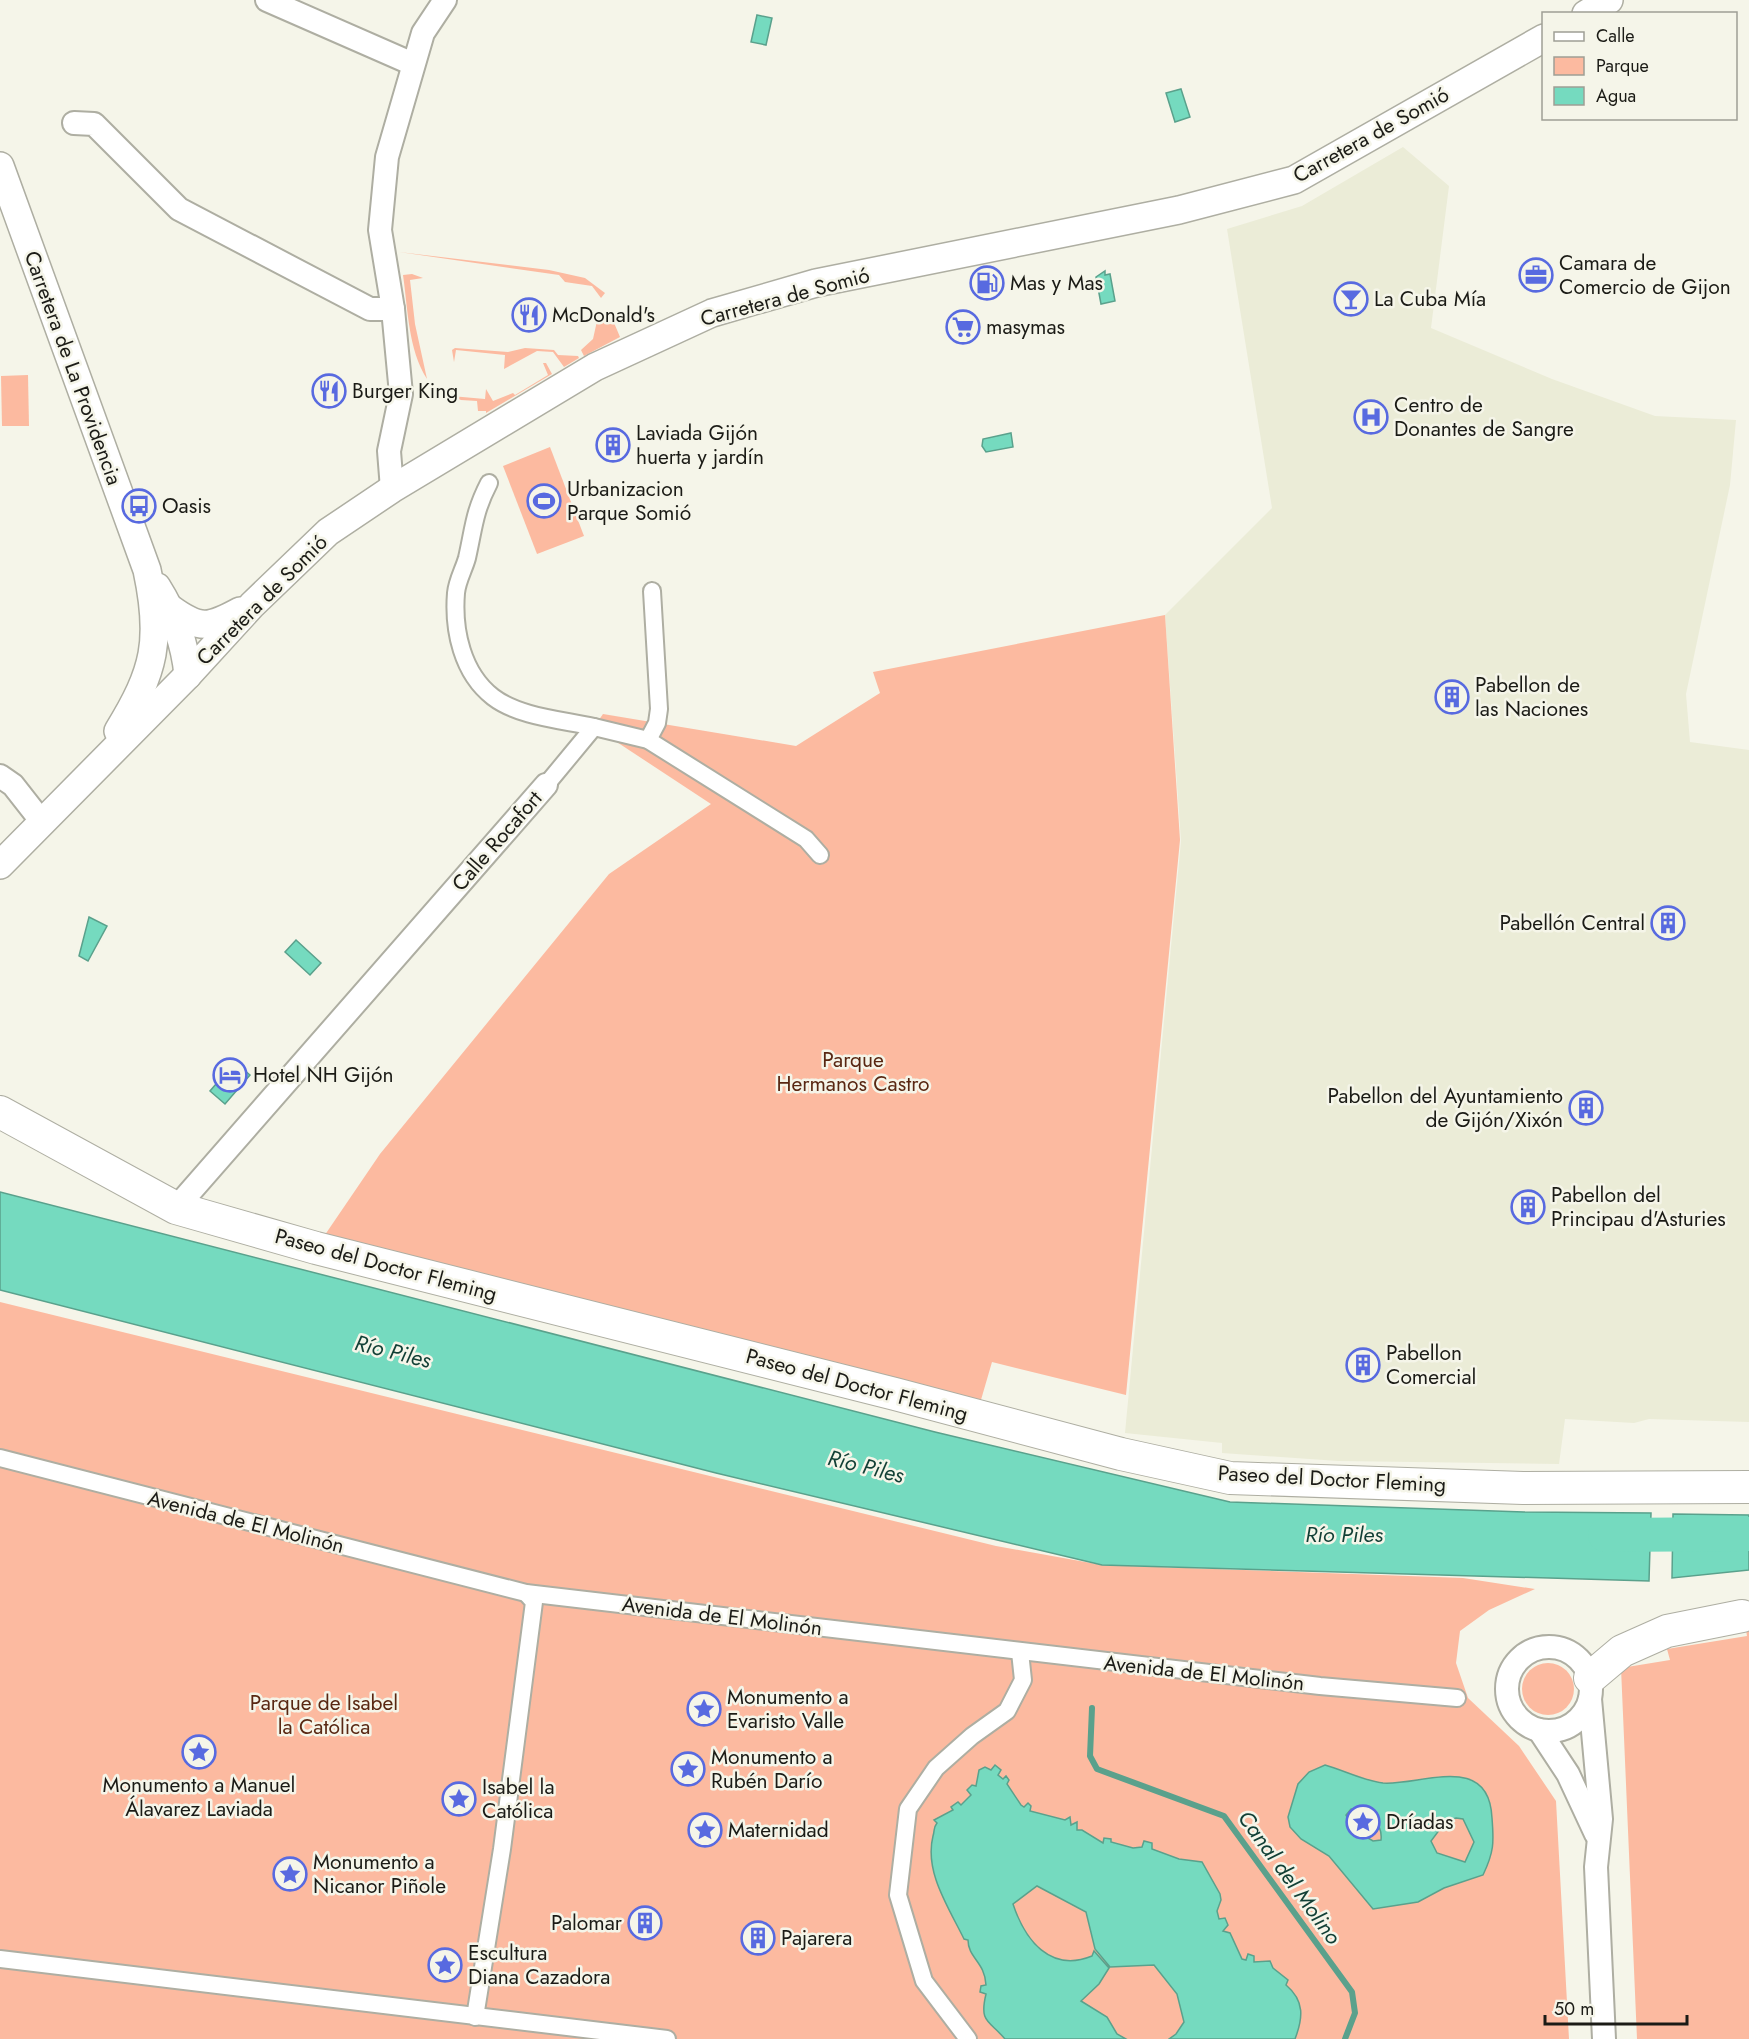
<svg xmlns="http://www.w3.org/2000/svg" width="1749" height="2039" font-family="Jost,sans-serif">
<rect width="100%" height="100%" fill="#f5f5e9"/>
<path fill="#ebecd7" d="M1403,147L1449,186L1431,328L1552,379L1655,416L1736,420L1730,485L1686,694L1690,742L1749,750V1422L1649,1419L1634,1423L1565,1419L1559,1464L1338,1461L1236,1454L1222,1453V1443L1125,1433L1181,841L1165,615L1272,508L1227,229L1302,206Z"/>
<g fill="#fcbaa0">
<path d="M399,252L549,270L585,278L605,293L601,298L592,286L565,282L559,275Z"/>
<path d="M412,274L423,278L410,280L415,324L427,379C408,349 408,309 403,275Z"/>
<path d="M612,318L620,337L584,356L581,350L593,339L597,321L601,323Z"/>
<path d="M455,348L508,352L525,348L554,350L558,355L578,356L579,358L564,367L553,352L537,351L504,369L505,355L456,350L454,362L452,350Z"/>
<path d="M543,363H546L552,374L486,413V411H478L477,401L461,400L451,396L485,399L486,389L493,401L513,393L515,395L548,375Z"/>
<path d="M28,375L29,426H2L1,376Z"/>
<path d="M550,447L584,536L537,554L503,466Z"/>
<path d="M1165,615L1180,840L1126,1395L992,1362L976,1417L316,1248L380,1154L609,874L711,804L594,727L603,714L796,746L880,693L873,672Z"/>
<path d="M0,1302L996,1546L1102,1565L1463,1578L1535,1589L1489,1610L1460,1631L1456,1663L1468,1698L1519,1746L1556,1801L1569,2039H0Z"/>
<path d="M1749,1610V2039H1637L1621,1668L1670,1660L1667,1649L1747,1636L1743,1612Z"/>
<circle cx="1548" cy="1689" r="26"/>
</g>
<g fill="#75dabf" stroke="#5aa18c" stroke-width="1.5" fill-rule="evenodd">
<path d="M757,15L772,18L766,45L751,42Z"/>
<path d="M1181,89L1190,117L1175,122L1166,93Z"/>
<path d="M1105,271V275L1110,274L1115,301L1101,304L1096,277Z"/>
<path d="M1011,433L1013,447L986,452L982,446L983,439Z"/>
<path d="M89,917L107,926L88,961L79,956Z"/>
<path d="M296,940L321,963L310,975L285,952Z"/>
<path d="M235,1062L250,1075L225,1104L210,1091Z"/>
<path d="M0,1192L935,1432L1230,1502L1524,1512L1651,1513L1649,1581L1102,1565L716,1473L0,1290Z"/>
<path d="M1673,1514L1749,1515V1570L1672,1578Z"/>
<path d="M995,1765L1001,1770L998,1775L1003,1779L1006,1776L1009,1780L1007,1784L1021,1805L1024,1807L1028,1803L1031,1806L1030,1811L1065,1820L1070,1817L1071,1825L1077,1822V1830H1082L1103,1843L1104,1838L1111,1839V1842L1133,1848L1142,1847L1144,1841L1152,1843V1849L1179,1859L1202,1862L1220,1894L1221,1900L1217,1911L1219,1919L1225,1918L1228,1925L1223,1931L1230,1933L1242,1959L1246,1960L1248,1954L1254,1956V1962L1270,1961L1273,1968L1288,1980L1286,1985C1305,2001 1303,2018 1295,2039H1169L1176,2034L1184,2022L1177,1994L1154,1965L1110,1967L1095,1949L1086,1912L1037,1886L1013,1904C1025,1940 1050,1973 1092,1956L1094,1951L1109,1968L1099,1984L1081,2001L1107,2017L1117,2034L1126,2039H1005C989,2020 979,2023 986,1994L980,1992L981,1986L986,1985C985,1962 968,1958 968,1940L964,1939C949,1908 924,1872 933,1836C935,1830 933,1828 937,1823L934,1820L953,1810L951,1807L958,1802L961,1805L971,1795L967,1790L972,1785L976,1786L979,1770L985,1767L991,1770Z"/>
<path d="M1325,1765C1343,1770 1364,1781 1383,1783C1420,1786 1489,1751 1492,1818C1494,1843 1494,1852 1483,1875L1444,1888L1418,1902L1373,1909L1329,1856L1301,1839L1290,1827L1288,1817L1298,1784L1309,1772ZM1351,1809C1367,1811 1383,1822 1381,1840L1373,1841L1354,1830L1346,1815ZM1456,1818L1463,1819L1474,1842L1465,1862L1437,1853L1431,1841L1446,1821Z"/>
</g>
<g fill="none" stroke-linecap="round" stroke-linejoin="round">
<path stroke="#5aa18c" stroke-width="6" d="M1092,1708L1090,1756L1097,1769L1224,1816L1352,1992L1355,2013L1345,2039"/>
<path stroke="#75dabf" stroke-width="34" d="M1605,1535L1749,1534"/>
<g stroke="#aeaea2" stroke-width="20">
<g id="pedestrian">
<path d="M489,483C474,512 474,527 467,558C464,569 457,581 456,593C453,630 462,673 493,697C519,717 563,720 594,727L546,785"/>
<path d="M594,727L648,740L806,839L820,855"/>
<path d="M648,740L657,723L659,709L652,591"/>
<path d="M0,1458L526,1593L1320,1686L1457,1698"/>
<path d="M0,1959L667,2039"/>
<path d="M475,2017L502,1849L534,1602L526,1593"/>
<path d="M968,2039L924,1981L898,1895L908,1809L936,1768L972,1736L1007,1711L1023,1680L1020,1652"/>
</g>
</g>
<g stroke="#aeaea2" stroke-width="26">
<g id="minor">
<path d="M267,0L413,64"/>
<path d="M74,123L94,124L179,209L370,309H393"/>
<path d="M392,489L389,451L401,394L393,309L380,230L387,157L423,33L445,0"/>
<path d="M0,776L13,785L42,822"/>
<path d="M176,1208L546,785"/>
<circle cx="1549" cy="1689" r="42"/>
<path d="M1590,1699L1601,1819L1596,1867L1604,2039"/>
<path d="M1539,1730L1568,1774L1596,1834"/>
</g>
</g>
<g stroke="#aeaea2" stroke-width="30">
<g id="tertiary">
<path d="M1586,14L1609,0"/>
<path d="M0,166L147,570C162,640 155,671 118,731"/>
<path d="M157,587C174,614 185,642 188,675"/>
<path d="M171,609C200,630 209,628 240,611"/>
<path d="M0,865L188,675L252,605L328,532L392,489L595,367L712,313L816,283L1179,210L1294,180L1544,38"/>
</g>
</g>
<g stroke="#aeaea2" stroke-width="34">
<g id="secondary">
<path d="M0,1112L176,1208L316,1248L895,1394L1121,1454L1230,1478L1523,1488L1749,1487"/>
<path d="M1590,1678L1622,1651L1667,1631L1742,1616"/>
</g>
</g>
<use href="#pedestrian" stroke="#fff" stroke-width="16"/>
<use href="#minor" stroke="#fff" stroke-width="22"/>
<use href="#tertiary" stroke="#fff" stroke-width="27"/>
<use href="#secondary" stroke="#fff" stroke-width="32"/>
</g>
<defs>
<g id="office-ring" transform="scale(1.725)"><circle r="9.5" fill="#f5f5e9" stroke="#586ae0" stroke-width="1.5"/><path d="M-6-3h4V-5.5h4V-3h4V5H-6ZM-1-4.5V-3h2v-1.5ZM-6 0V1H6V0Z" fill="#586ae0"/></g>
<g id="fuel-ring" transform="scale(1.725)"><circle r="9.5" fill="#f5f5e9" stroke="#586ae0" stroke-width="1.5"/><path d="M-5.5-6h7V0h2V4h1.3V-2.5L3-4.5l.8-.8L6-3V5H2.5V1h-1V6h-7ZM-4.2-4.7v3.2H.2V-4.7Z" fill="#586ae0"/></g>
<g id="bar-ring" transform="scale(1.725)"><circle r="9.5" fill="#f5f5e9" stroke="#586ae0" stroke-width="1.5"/><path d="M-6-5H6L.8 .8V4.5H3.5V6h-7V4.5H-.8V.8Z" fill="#586ae0"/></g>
<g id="restaurant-ring" transform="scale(1.725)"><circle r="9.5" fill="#f5f5e9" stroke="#586ae0" stroke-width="1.5"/><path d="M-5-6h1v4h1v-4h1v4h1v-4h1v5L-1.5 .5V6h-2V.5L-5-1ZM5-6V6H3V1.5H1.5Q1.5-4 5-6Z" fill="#586ae0"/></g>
<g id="supermarket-ring" transform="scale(1.725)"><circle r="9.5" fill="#f5f5e9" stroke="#586ae0" stroke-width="1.5"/><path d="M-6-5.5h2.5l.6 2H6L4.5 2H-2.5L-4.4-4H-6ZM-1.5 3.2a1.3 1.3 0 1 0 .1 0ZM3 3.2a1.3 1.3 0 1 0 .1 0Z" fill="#586ae0"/></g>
<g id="hospital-ring" transform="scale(1.725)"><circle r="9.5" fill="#f5f5e9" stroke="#586ae0" stroke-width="1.5"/><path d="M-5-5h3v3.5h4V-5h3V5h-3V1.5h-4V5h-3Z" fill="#586ae0"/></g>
<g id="building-ring" transform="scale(1.725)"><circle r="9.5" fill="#f5f5e9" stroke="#586ae0" stroke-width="1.5"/><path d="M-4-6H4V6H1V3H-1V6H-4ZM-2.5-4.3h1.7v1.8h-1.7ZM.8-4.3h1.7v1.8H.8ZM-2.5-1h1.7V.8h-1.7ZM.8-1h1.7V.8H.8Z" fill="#586ae0"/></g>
<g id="stadium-ring" transform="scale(1.725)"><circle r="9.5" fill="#f5f5e9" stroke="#586ae0" stroke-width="1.5"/><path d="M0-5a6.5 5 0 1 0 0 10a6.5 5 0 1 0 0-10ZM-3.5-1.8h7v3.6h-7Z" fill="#586ae0"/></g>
<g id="bus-ring" transform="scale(1.725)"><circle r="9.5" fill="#f5f5e9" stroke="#586ae0" stroke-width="1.5"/><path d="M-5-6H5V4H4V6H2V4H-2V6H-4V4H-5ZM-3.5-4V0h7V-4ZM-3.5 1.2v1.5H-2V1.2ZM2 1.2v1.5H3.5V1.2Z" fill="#586ae0"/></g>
<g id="hotel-ring" transform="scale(1.725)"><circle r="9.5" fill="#f5f5e9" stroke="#586ae0" stroke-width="1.5"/><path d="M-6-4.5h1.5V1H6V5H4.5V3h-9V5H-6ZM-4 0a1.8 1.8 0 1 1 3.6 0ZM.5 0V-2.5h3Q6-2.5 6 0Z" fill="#586ae0"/></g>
<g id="sight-ring" transform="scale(1.725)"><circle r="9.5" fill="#f5f5e9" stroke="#586ae0" stroke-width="1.5"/><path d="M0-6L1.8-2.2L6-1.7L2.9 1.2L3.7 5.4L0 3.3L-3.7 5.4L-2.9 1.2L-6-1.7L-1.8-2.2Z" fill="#586ae0"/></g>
</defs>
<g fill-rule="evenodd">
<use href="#office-ring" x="1536" y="275"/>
<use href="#fuel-ring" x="987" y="283"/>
<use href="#bar-ring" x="1351" y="299"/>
<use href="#restaurant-ring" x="529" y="315"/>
<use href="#supermarket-ring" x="963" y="327"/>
<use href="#restaurant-ring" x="329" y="391"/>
<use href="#hospital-ring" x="1371" y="417"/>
<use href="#building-ring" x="613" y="445"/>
<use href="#stadium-ring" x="544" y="501"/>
<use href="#bus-ring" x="139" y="506"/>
<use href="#building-ring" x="1452" y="697"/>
<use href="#building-ring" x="1668" y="923"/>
<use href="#hotel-ring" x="230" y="1075"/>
<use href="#building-ring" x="1586" y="1108"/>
<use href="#building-ring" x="1528" y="1207"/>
<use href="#building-ring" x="1363" y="1365"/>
<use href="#sight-ring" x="704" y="1709"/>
<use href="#sight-ring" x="199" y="1752"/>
<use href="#sight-ring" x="688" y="1769"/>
<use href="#sight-ring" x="459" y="1799"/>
<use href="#sight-ring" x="1363" y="1822"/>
<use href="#sight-ring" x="705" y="1830"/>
<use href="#sight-ring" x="290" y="1874"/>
<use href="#building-ring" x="645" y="1923"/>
<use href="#building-ring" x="758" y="1938"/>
<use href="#sight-ring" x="445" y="1965"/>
</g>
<g text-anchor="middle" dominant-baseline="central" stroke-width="5" stroke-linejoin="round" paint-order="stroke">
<g font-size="21" fill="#1b1b16" stroke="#f5f5e9">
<text transform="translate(1371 135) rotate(-29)">Carretera de Somió</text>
<text transform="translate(785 297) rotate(-15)">Carretera de Somió</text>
<text transform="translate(73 368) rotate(70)">Carretera de La Providencia</text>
<text transform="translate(262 600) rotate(-45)">Carretera de Somió</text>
<text transform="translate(497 841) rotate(-49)">Calle Rocafort</text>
<text transform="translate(386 1265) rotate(15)">Paseo del Doctor Fleming</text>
<text transform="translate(857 1385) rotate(15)">Paseo del Doctor Fleming</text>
<text transform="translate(1332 1479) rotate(3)">Paseo del Doctor Fleming</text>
<text transform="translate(246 1522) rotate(14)">Avenida de El Molinón</text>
<text transform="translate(722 1616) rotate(7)">Avenida de El Molinón</text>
<text transform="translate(1204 1673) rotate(6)">Avenida de El Molinón</text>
</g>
<g font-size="21" fill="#1b1b16" stroke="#f5f5e9" text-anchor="start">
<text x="1559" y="263">Camara de<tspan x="1559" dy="24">Comercio de Gijon</tspan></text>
<text x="1010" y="283">Mas y Mas</text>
<text x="1374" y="299">La Cuba Mía</text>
<text x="552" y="315">McDonald's</text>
<text x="986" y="327">masymas</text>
<text x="352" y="391">Burger King</text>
<text x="1394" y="405">Centro de<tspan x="1394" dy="24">Donantes de Sangre</tspan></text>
<text x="636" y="433">Laviada Gijón<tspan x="636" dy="24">huerta y jardín</tspan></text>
<text x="567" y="489">Urbanizacion<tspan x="567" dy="24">Parque Somió</tspan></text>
<text x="162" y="506">Oasis</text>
<text x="1475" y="685">Pabellon de<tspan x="1475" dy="24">las Naciones</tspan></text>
<text x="1645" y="923" text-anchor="end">Pabellón Central</text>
<text x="253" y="1075">Hotel NH Gijón</text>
<text x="1563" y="1096" text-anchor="end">Pabellon del Ayuntamiento<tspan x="1563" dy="24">de Gijón/Xixón</tspan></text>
<text x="1551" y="1195">Pabellon del<tspan x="1551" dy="24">Principau d'Asturies</tspan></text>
<text x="1386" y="1353">Pabellon<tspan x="1386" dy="24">Comercial</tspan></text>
<text x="727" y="1697">Monumento a<tspan x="727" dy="24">Evaristo Valle</tspan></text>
<text x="711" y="1757">Monumento a<tspan x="711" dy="24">Rubén Darío</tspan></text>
<text x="199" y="1785" text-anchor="middle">Monumento a Manuel<tspan x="199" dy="24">Álavarez Laviada</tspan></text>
<text x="482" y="1787">Isabel la<tspan x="482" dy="24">Católica</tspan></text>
<text x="1386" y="1822">Dríadas</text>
<text x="728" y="1830">Maternidad</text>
<text x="313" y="1862">Monumento a<tspan x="313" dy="24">Nicanor Piñole</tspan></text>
<text x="622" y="1923" text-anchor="end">Palomar</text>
<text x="781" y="1938">Pajarera</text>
<text x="468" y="1953">Escultura<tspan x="468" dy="24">Diana Cazadora</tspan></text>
</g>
<g font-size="21" fill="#592712" stroke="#f5f5e9">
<text x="853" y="1060">Parque<tspan x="853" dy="24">Hermanos Castro</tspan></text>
<text x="324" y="1703">Parque de Isabel<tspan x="324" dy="24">la Católica</tspan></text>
</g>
<g font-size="22" font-style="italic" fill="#113f35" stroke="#f5f5e9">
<text transform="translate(393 1351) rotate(14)">Río Piles</text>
<text transform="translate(866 1466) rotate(14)">Río Piles</text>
<text x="1344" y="1534">Río Piles</text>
<text transform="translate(1290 1877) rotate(54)">Canal del Molino</text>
</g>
</g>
<rect x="1542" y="12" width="195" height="108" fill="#f5f5e9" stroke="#9e9e95" stroke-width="1.5"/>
<rect x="1554" y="32" width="30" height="9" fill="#ffffff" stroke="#9e9e95" stroke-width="1.5"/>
<text x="1596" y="42" font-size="18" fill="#1b1b16">Calle</text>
<rect x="1554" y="57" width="30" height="18" fill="#fcbaa0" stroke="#9e9e95" stroke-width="1.5"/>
<text x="1596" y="72" font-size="18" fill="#1b1b16">Parque</text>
<rect x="1554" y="87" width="30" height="18" fill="#75dabf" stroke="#9e9e95" stroke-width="1.5"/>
<text x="1596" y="102" font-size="18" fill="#1b1b16">Agua</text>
<path d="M1545 2015v9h142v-9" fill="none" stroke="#1b1b16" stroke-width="3"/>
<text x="1554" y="2015" font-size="18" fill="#1b1b16" stroke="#f5f5e9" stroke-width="4.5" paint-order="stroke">50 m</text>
</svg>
